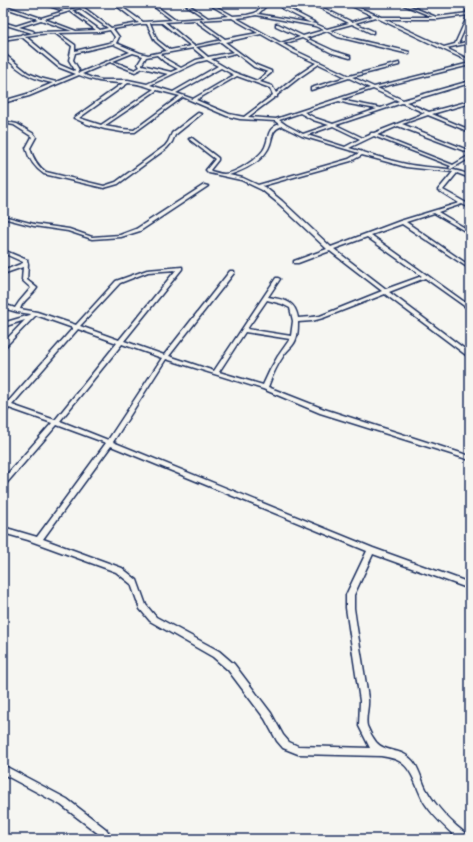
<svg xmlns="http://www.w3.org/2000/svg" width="473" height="842" font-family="'Balsamiq Sans',sans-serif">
<rect width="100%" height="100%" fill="#f6f6f2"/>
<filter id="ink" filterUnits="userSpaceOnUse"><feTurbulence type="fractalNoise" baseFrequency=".025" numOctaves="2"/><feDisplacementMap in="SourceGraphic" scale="8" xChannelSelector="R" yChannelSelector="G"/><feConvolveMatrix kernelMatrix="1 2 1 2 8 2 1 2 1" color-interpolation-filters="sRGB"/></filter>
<g filter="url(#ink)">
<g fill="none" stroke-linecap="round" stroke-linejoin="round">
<g stroke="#1b2f5e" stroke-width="3">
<g id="minor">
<path d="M41,3C49,3 57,8 65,10C73,11 84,3 93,3L83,7L111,28L139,23L113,3H116L143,22L172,20L149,3H152L175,20L205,18L183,3H186L208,18L229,16L207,3H210L233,16L247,15L255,13L266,3H269L258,14L316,24L327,29L349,23L310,3H313L352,22L373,16L345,3H348L381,17H433L399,3H403L436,17L468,13L466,11L470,7V10L469,11L470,12V17L458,44L470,41V43L446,48L470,60V62L375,17L355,23L373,31V33H371L352,24L330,30C354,42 383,44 409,52V54L338,37L327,31L306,38L334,51L350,56V58L332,53L302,38L283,44L296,51L349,76L399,63V65L352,77L374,87L470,63V65L377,88L403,100L470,81V83L406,102L429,112L470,101V103L432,114L470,130V132L428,115L402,124L470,151V153L398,126L377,135L453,165L470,155V158L451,169L449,168L451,166L374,136L349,148C368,153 386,160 406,164C427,169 450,166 470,175V178L457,173L443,190L470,205V208L462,204L438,212L470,231V234L434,213L406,222L470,266V269L402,224L371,235L470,306V310L425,278L389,292L470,353V358L385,294L323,318L312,321L298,322C298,330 298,339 292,346C289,349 286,352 284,355C277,365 272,376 268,387L324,409L470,456V460L320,413L263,389L166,359L113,442L373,548L470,583V589L373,554L354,595V608C358,638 364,668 368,699C369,707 365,718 367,726C369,731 373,738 376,742C386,754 404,747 415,764C420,772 422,781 426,789C436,807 452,824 469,836L470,839H458C447,829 435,818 426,805C417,792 414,769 399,761C394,758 387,757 381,756L298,754L283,748L277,741L265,719L228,670L213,657L150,621L140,609L131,584L116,572L28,540L3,533V527L37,537L106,443L57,425L5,485L3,486V479L52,423L9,408L5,414H3V408L4,407L3,406V402L7,403L73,328L36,315L5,347L3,348V343L25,320L3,327V323L30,315L31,314L17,312L3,308V304L15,308L19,302L31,288L22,280L23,267L3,274V271L23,263V262L3,253V250L27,260L28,264L27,280L37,288C32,296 23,300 20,309L37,312L76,325L116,281L147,270L182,267V269L124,341L164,355L230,271H234V273L169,356L214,371L276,278H278L280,279L268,297C284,300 295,300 298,318L312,317L320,316L382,291L330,251L298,263H294V261L327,249L278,203L262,190L241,180L209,173L206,170L215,159L189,139L192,138L218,158V160L210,170L211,171C215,172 220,174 224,174C235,174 261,157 265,147C270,136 266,130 279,124L275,121L240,119L227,116L183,97L135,132H122L105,129L87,124L74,118L123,83C106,82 95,82 79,75L29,96L3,103V101L27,94L53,83C30,79 20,71 3,56V53L28,73L40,78L56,82L76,74L58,67L22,37L3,40V38L21,35L22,34L24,35L40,32L72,31L41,20L19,27L33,31L34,32L32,33L3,24V22L16,26L38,19L3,7V5L41,18L64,11ZM80,8L108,28L100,30L72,10ZM70,11L96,30L76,31L44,19ZM256,15L315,26L324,30L303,36L278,24H276V26L300,37L281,43L236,18L247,17ZM468,15L455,44L444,47L384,19H438ZM232,18L258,33L225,39L198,20ZM194,20L222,40L194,46L165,22ZM150,23H162L191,46L170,50L157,40ZM142,24H147L155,41L167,51L148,55L140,53L116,43L119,37L113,29ZM110,30L115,37L113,42L75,51V45L58,33L99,32ZM55,33L72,46L69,60L75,70L74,71L60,65L25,36L40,34ZM261,34L294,53L316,63L298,75L276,93L272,86L260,82L271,73V71L256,65L225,42ZM221,42L234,52L208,57L196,47ZM113,44L130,52L79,73L77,72L79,70L73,60L75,53ZM193,48L205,58L196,60L181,68L167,60L160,54ZM133,53L143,56L138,64L140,67L135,70L113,61ZM236,53L254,67L268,72L257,81L233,72L211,59ZM157,55L165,62L178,69L171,72L142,65V64L146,57ZM207,60L218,66L173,92L150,85L198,62ZM110,62L135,72L143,68L168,74L147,84L128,80H102L92,78L82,74ZM319,64L346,77L311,88V90L349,78L370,88L276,119L248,117L275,97H277V95L300,77ZM221,68L234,75L193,99L176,93ZM237,76L270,88L273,95L244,117L229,114L196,100ZM128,83C137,83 145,86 154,89L101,125L79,118ZM373,89L399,101L381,108L350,102L342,99ZM157,90L180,96L134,130L122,129L104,126ZM339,101L349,104L377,109L333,124L315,118L304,112ZM402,103L425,113L374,133H371L370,135L363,138L336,125ZM300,113L313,120L329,125L303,134L286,125L279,120ZM282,126L302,136L359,153L349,159L258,185L243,178L229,175C244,170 260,163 268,149C274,139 269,131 282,126ZM333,126L360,139L345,147L307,135ZM362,155L406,167L453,172L438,190L459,203L400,221L331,247L282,201L266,188L262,186L351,161ZM367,237L422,276L386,289L334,249ZM176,270L119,340L80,326L120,283L148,272ZM267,300L282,304L290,308L293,321L291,336L247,329ZM78,329L117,343L55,420L12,405ZM245,332L290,339L278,356L270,370L263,385L219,372ZM122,344L162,358L108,440L60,421ZM111,446L367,551L346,595V608L360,701L359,726L370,748L298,746L289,742L283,735L271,713L234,664L219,651L156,617L146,605L137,580L122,568L43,539Z"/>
<path d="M279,3H282L285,7L314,22L311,23L283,9Z"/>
<path d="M198,113L201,114L175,135L172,142L167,148L118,184L104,188L44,174C34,167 29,159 26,148L32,137L31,136L14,125L3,123V121L17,124L34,134L36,137L30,148C33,158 37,166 46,172L104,186L116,182L165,146L168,142L172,133Z"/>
<path d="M204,185L208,186L140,231L121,237L92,239L68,231L34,226L3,218V216L34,224L69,229L92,237L120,235L136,229Z"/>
<path d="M3,765L67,799L106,829L113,839H103L100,835L61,805L3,774Z"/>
</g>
</g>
<use href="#minor" fill="#f6f6f2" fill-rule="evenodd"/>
</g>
</g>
<rect width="473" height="842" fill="none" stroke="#f6f6f2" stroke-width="16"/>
<rect x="8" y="8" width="457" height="826" fill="none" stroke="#1b2f5e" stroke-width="1.5" filter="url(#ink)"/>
</svg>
